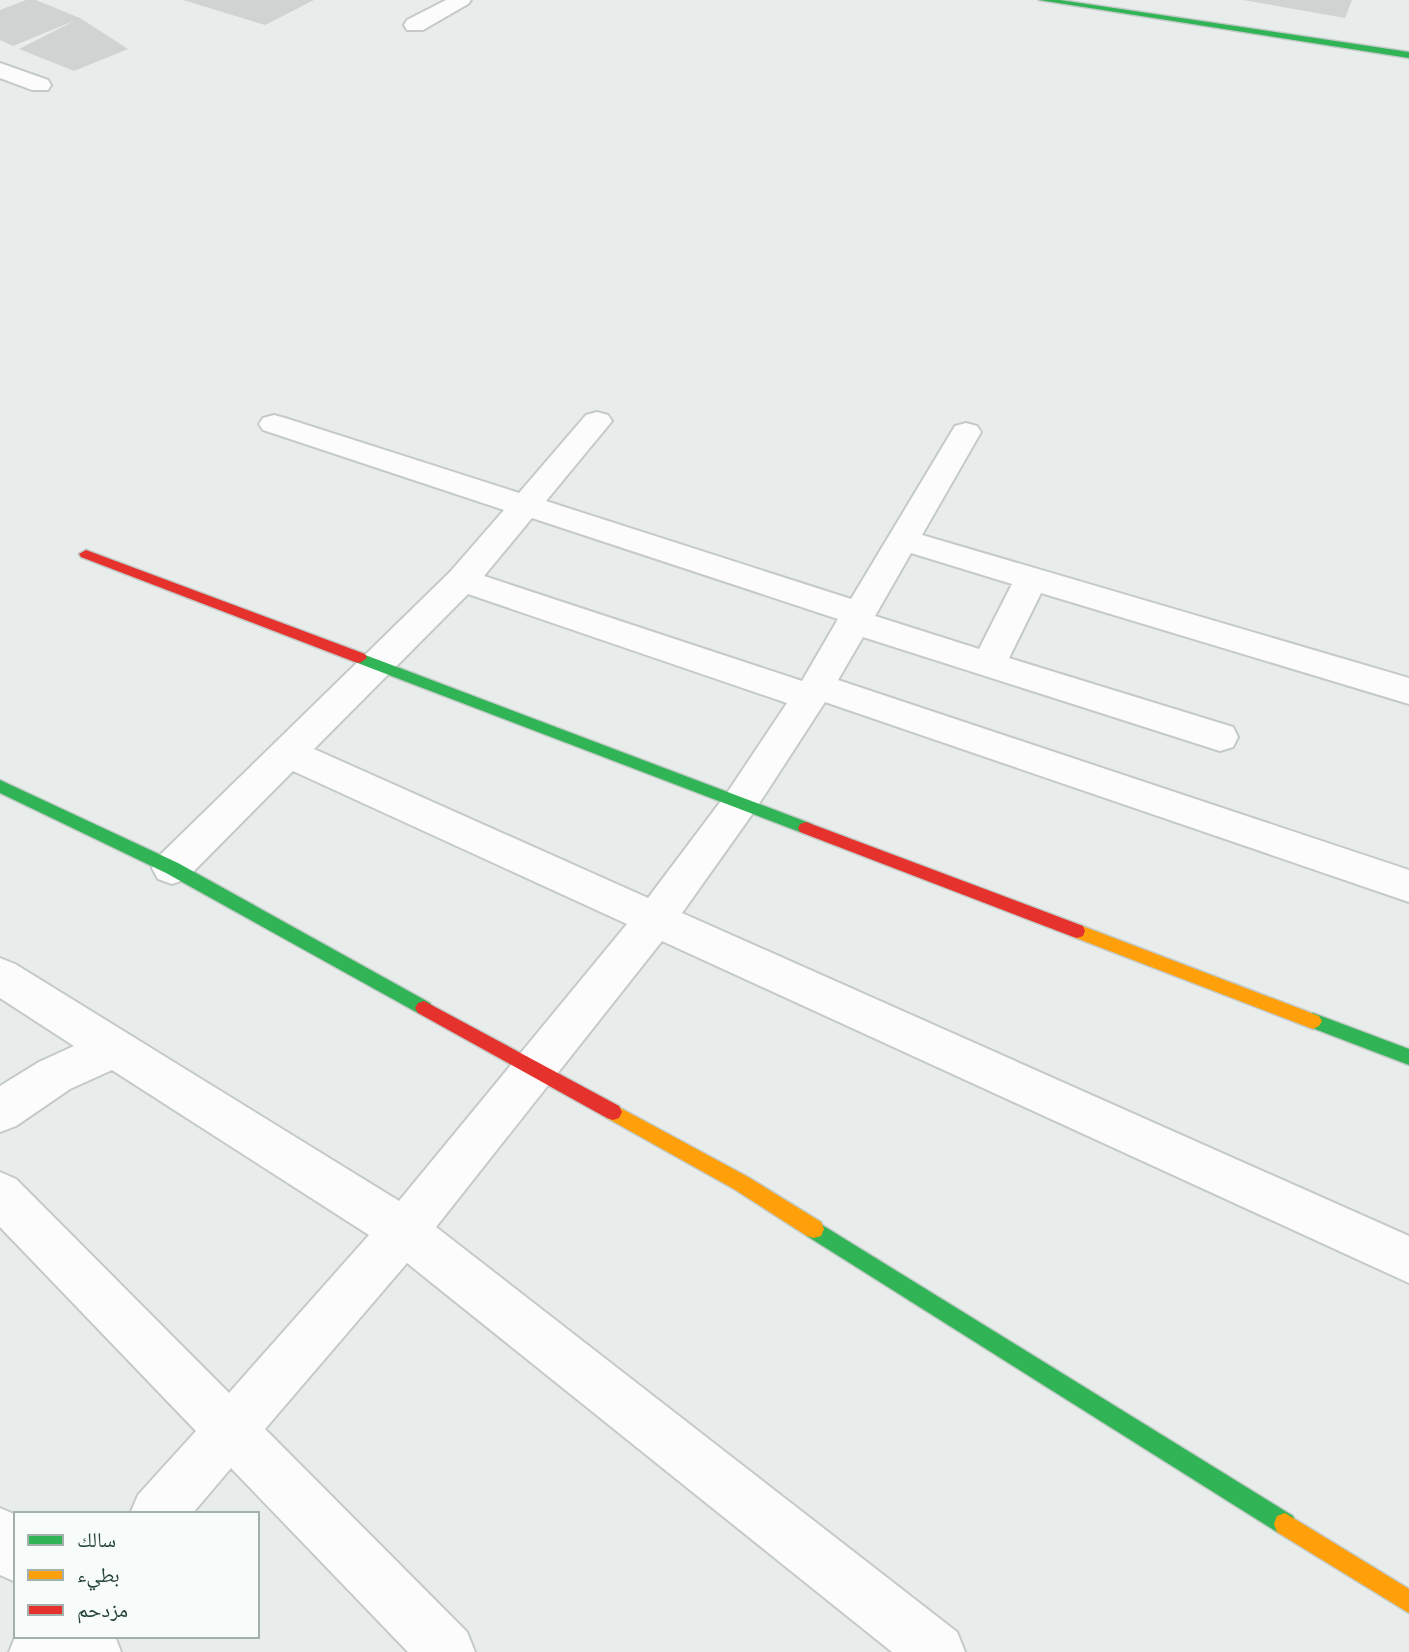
<svg xmlns="http://www.w3.org/2000/svg" width="1409" height="1652" font-family="'Titillium Web','Noto Naskh Arabic',sans-serif">
<rect width="100%" height="100%" fill="#e8edeb"/>
<g fill="#cfd4d2">
<path d="M26,0H36L80,18L128,49L74,71L19,49L76,20L13,46L0,40V10Z"/>
<path d="M183,0H314L265,25Z"/>
<path d="M1243,0H1352L1345,18Z"/>
</g>
<g fill="none" stroke-linecap="round" stroke-linejoin="round">
<g stroke="#c5cac8" stroke-width="4">
<g id="street">
<path d="M446,0H471L468,4L423,30H407L404,25L407,20Z"/>
<path d="M0,63L48,80L51,85L48,90H32L0,78Z"/>
<path d="M597,412L608,415L612,421L546,501L851,599L955,426L966,423L977,426L981,432L922,535L1409,678V704L1041,593L1009,658L1233,727L1238,737L1233,747L1220,751L863,637L838,680L1409,870V902L825,702L753,813L682,913L1409,1236V1283L662,941L436,1227L957,1632L965,1652H892L407,1263L265,1429L467,1632L475,1652H408L231,1468L192,1514H130L138,1495L196,1431L0,1227V1172L16,1179L229,1393L369,1235L112,1070L70,1089L16,1126L0,1132V1086L39,1062L74,1046L0,998V958L15,964L399,1201L627,924L293,771L186,879L172,884L158,879L152,868L158,857L450,572L504,510L263,430L259,424L263,418L274,415L285,418L519,493L586,415ZM532,518L838,619L802,681L484,576ZM911,553L1012,584L979,649L875,616ZM468,594L787,703L727,793L648,898L314,749Z"/>
<path d="M0,1508L16,1515V1582L0,1575Z"/>
<path d="M16,1635L115,1636L121,1652H9Z"/>
</g>
</g>
<g stroke="#c3cbc8" stroke-width="3">
<g id="fast">
<path d="M1039,0H1060L1409,52V58Z"/>
<path d="M360,653L812,824L814,828L812,832H800L355,662L353,658Z"/>
<path d="M0,780L178,863L430,1003L433,1008L430,1013L424,1015L418,1013L166,873L0,793Z"/>
<path d="M1313,1013L1409,1049V1065L1307,1026L1304,1021L1307,1016Z"/>
<path d="M814,1220L1293,1516L1296,1524L1293,1532L1285,1535L1277,1532L807,1236L804,1229L807,1222Z"/>
</g>
</g>
<g stroke="#c3cbc8" stroke-width="3">
<g id="slow">
<path d="M1077,924L1319,1016L1322,1021L1319,1026L1313,1029L1071,936L1069,931L1071,926Z"/>
<path d="M613,1104L748,1177L821,1222L824,1229L821,1236L814,1238L807,1236L734,1189L607,1118L604,1112L607,1106Z"/>
<path d="M1285,1513L1409,1589V1613L1277,1532L1274,1524L1277,1516Z"/>
</g>
</g>
<g stroke="#c3cbc8" stroke-width="3">
<g id="jam">
<path d="M86,550L365,654L367,658L360,663L355,662L81,557L79,554Z"/>
<path d="M806,822L1083,926L1085,931L1083,936L1077,938L1071,936L800,832L798,828L800,824Z"/>
<path d="M424,1001L619,1106L622,1112L619,1118L613,1120L607,1118L418,1013L415,1008L418,1003Z"/>
</g>
</g>
<use href="#street" fill="#fcfcfc" fill-rule="evenodd"/>
<use href="#fast" fill="#30b455" fill-rule="evenodd"/>
<use href="#slow" fill="#ff9f0a" fill-rule="evenodd"/>
<use href="#jam" fill="#e5322d" fill-rule="evenodd"/>
</g>
<rect x="14" y="1512" width="245" height="126" fill="#f7fbf9" stroke="#a3b1ad" stroke-width="2"/>
<rect x="28" y="1535" width="35" height="10" fill="#30b455" stroke="#a3b1ad" stroke-width="2"/>
<text x="77" y="1547" font-size="21" fill="#24423a">سالك</text>
<rect x="28" y="1570" width="35" height="10" fill="#ff9f0a" stroke="#a3b1ad" stroke-width="2"/>
<text x="77" y="1582" font-size="21" fill="#24423a">بطيء</text>
<rect x="28" y="1605" width="35" height="10" fill="#e5322d" stroke="#a3b1ad" stroke-width="2"/>
<text x="77" y="1617" font-size="21" fill="#24423a">مزدحم</text>
</svg>
